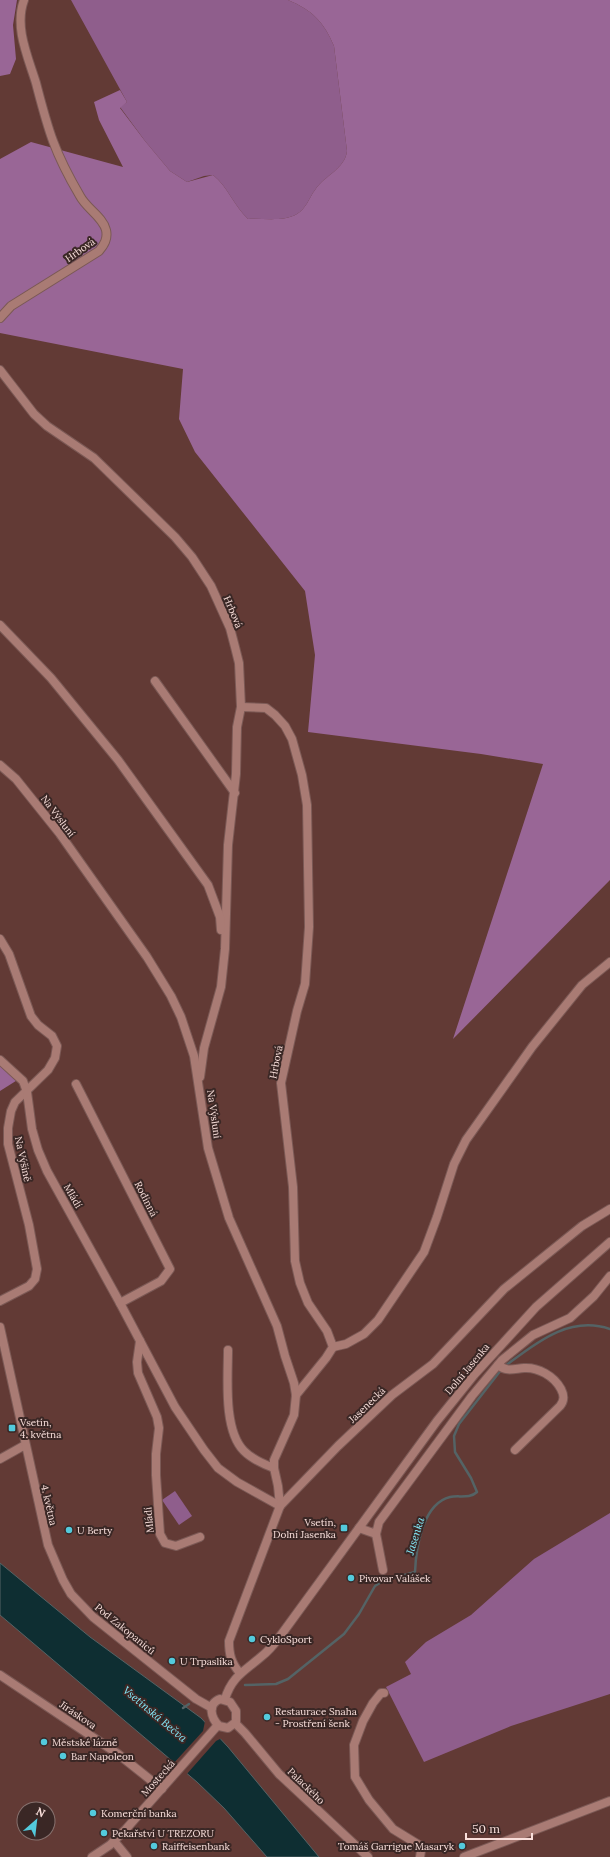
<svg xmlns="http://www.w3.org/2000/svg" width="610" height="1857" font-family="Lora,serif">
<rect width="100%" height="100%" fill="#623a35"/>
<g fill="#8f5e8c">
<path d="M71,0H288C312,10 324,22 334,46L347,151C345,169 325,175 315,190C309,198 306,209 297,214C284,222 263,218 248,219C234,206 228,187 213,175L204,176L187,182L170,171L145,141L120,107L127,102Z"/>
<path d="M175,1491L192,1516L179,1525L162,1500Z"/>
<path d="M610,1513V1694L511,1726L424,1762L386,1687L411,1674L405,1662L426,1642L471,1615L534,1559Z"/>
</g>
<g fill="#996696">
<path d="M0,0H17L13,25L16,59L10,74L0,76Z"/>
<path d="M288,0H610V880L453,1039L543,764L481,754L308,732L315,655L305,591L195,452L179,419L183,369L0,333V159L31,142L123,167L99,120L94,102L120,90L127,102L120,108L145,141L170,171L187,182L213,175C228,187 234,206 248,219C263,218 284,222 297,214C306,209 309,198 315,190C325,175 345,169 347,151L334,46C324,22 312,10 288,0Z"/>
<path d="M0,1057L19,1079L0,1091Z"/>
</g>
<path fill="#0e2e32" stroke="#546365" d="M0,1563L90,1637L201,1718L228,1747L319,1857H267L224,1808L197,1782L0,1615Z"/>
<path fill="#623a35" d="M205,1721L222,1738L216,1741L186,1775L173,1764L203,1731Z"/>
<g fill="none" stroke-linecap="round" stroke-linejoin="round">
<g stroke="#546365" stroke-width="2.5">
<path d="M505,1366C536,1343 569,1315 610,1329"/>
<path d="M245,1685L276,1684L288,1679L344,1634L359,1614L375,1586L383,1581L415,1572C416,1549 422,1504 450,1497C458,1495 470,1499 477,1492L471,1478L455,1452L454,1436L459,1424L501,1370"/>
<path d="M183,1708L189,1704"/>
</g>
<g stroke="#7b5955" stroke-width="10">
<g id="minor">
<path d="M0,318L11,306L99,251C104,245 108,239 106,230C103,217 86,208 80,196C70,179 60,160 53,141C46,122 41,102 36,83C28,57 14,27 24,0"/>
<path d="M0,370L34,414L47,426L94,458L175,537L192,557L211,586L230,628L235,647L239,663L241,707L237,727L236,774L228,845L225,949L221,987L204,1048L200,1077"/>
<path d="M0,625L51,678L118,760L208,885L220,917L221,930"/>
<path d="M155,681L235,793"/>
<path d="M241,707L266,708L275,715L285,726L292,739L302,775L307,805L309,927L305,984L297,1011L281,1083L293,1187L295,1261L300,1283L308,1303L327,1331L333,1347L326,1358L296,1395"/>
<path d="M0,765L16,779L60,834L147,957L171,996L181,1017L194,1056L208,1148L229,1218L277,1326L285,1356L294,1383L296,1395L294,1415L274,1460V1468L278,1486L280,1506"/>
<path d="M0,939L9,954L31,1016L38,1025L52,1036L57,1046L55,1058L48,1070L15,1102L11,1111L8,1128V1144L29,1225L37,1269L35,1279L29,1286L0,1301"/>
<path d="M0,1060L23,1081L27,1092L32,1129L38,1150L47,1171L120,1303L175,1407L204,1450L218,1468L237,1482L280,1506"/>
<path d="M76,1084L170,1269L161,1281L120,1303"/>
<path d="M140,1341L137,1362L138,1373L157,1417L159,1428L156,1454V1475L160,1534L165,1543L176,1546L200,1537"/>
<path d="M333,1347L346,1344L364,1334L378,1320L424,1252L437,1217L454,1164L466,1140L532,1047L582,985L610,962"/>
<path d="M228,1350C228,1377 223,1430 244,1451C252,1459 263,1464 274,1468"/>
<path d="M498,1365C507,1372 513,1369 524,1368C538,1367 554,1376 561,1389C564,1395 565,1400 560,1406L515,1450"/>
<path d="M0,1459L25,1445"/>
<path d="M359,1528L376,1534L379,1522L472,1396L502,1360L533,1335L570,1318L594,1296L610,1276"/>
<path d="M376,1534L383,1570"/>
<path d="M240,1673C231,1663 229,1654 229,1641L280,1506L338,1446L392,1395L433,1364L504,1289L582,1226L610,1209"/>
<path d="M0,1675L118,1754L162,1789"/>
<path d="M384,1693H381L373,1703L363,1721L354,1745L355,1777L369,1800L393,1829L419,1845L421,1851L420,1857"/>
<path d="M114,1841L127,1857"/>
<path d="M464,1857L610,1801"/>
</g>
</g>
<g stroke="#7b5955" stroke-width="10">
<g id="tertiary">
<path d="M0,1327L48,1545L63,1580L71,1594L93,1617L196,1699L212,1708"/>
<path d="M220,1699L230,1702L236,1711V1722L228,1728L219,1726C211,1718 207,1704 220,1699Z"/>
<path d="M225,1699C232,1676 245,1671 262,1656C270,1650 275,1643 281,1635L437,1421L474,1375L536,1307L610,1242"/>
<path d="M235,1723L245,1733L279,1774L368,1857"/>
<path d="M92,1857L110,1845L126,1829L218,1725"/>
</g>
</g>
<use href="#minor" stroke="#a97b74" stroke-width="8"/>
<use href="#tertiary" stroke="#a97b74" stroke-width="8"/>
</g>
<g fill="#53cadc" stroke="#3a2725" stroke-width="1.5">
<rect x="8" y="1424" width="8" height="8" rx="2"/>
<rect x="340" y="1524" width="8" height="8" rx="2"/>
<circle cx="69" cy="1530" r="4"/>
<circle cx="351" cy="1578" r="4"/>
<circle cx="252" cy="1639" r="4"/>
<circle cx="172" cy="1661" r="4"/>
<circle cx="267" cy="1717" r="4"/>
<circle cx="44" cy="1742" r="4"/>
<circle cx="63" cy="1756" r="4"/>
<circle cx="93" cy="1813" r="4"/>
<circle cx="104" cy="1833" r="4"/>
<circle cx="154" cy="1846" r="4"/>
<circle cx="462" cy="1846" r="4"/>
</g>
<g text-anchor="middle" dominant-baseline="central" stroke-width="4" stroke-linejoin="round" paint-order="stroke">
<g font-size="10" fill="#f9dfdb" stroke="#3a2725">
<text transform="translate(80 250) rotate(-35)">Hrbová</text>
<text transform="translate(233 612) rotate(67)">Hrbová</text>
<text transform="translate(58 816) rotate(53)">Na Výsluní</text>
<text transform="translate(276 1062) rotate(-79)">Hrbová</text>
<text transform="translate(214 1114) rotate(82)">Na Výsluní</text>
<text transform="translate(23 1159) rotate(78)">Na Výšině</text>
<text transform="translate(73 1196) rotate(60)">Mládí</text>
<text transform="translate(146 1199) rotate(63)">Rodinná</text>
<text transform="translate(467 1369) rotate(-50)">Dolní Jasenka</text>
<text transform="translate(367 1405) rotate(-44)">Jasenecká</text>
<text transform="translate(49 1505) rotate(77)">4. května</text>
<text transform="translate(149 1520) rotate(-96)">Mládí</text>
<text transform="translate(125 1629) rotate(39)">Pod Zakopaniců</text>
<text transform="translate(78 1715) rotate(34)">Jiráskova</text>
<text transform="translate(158 1778) rotate(-48)">Mostecká</text>
<text transform="translate(306 1786) rotate(44)">Palackého</text>
</g>
<g font-size="10" fill="#f9dfdb" stroke="#3a2725" text-anchor="start">
<text x="20" y="1422">Vsetín,<tspan x="20" dy="12">4. května</tspan></text>
<text x="336" y="1522" text-anchor="end">Vsetín,<tspan x="336" dy="12">Dolní Jasenka</tspan></text>
<text x="77" y="1530">U Berty</text>
<text x="359" y="1578">Pivovar Valášek</text>
<text x="260" y="1639">CykloSport</text>
<text x="180" y="1661">U Trpaslíka</text>
<text x="275" y="1711">Restaurace Snaha<tspan x="275" dy="12">- Prostření šenk</tspan></text>
<text x="52" y="1742">Městské lázně</text>
<text x="71" y="1756">Bar Napoleon</text>
<text x="101" y="1813">Komerční banka</text>
<text x="112" y="1833">Pekařství U TREZORU</text>
<text x="162" y="1846">Raiffeisenbank</text>
<text x="454" y="1846" text-anchor="end">Tomáš Garrigue Masaryk</text>
</g>
<g font-size="11" font-style="italic" fill="#84ebfb" stroke="#3a2725">
<text transform="translate(415 1536) rotate(-73)">Jasenka</text>
<text transform="translate(155 1714) rotate(40)">Vsetínská Bečva</text>
</g>
</g>
<g transform="translate(36 1821) rotate(28)"><circle r="19" fill="#3a2725" stroke="#86716e"/>
<path d="M0-3L7 15L0 10L-7 15Z" fill="#53cadc"/>
<text y="-6" font-size="11" font-weight="bold" text-anchor="middle" fill="#f9dfdb">N</text>
</g>
<path d="M466 1833v6h66v-6" fill="none" stroke="#f9dfdb" stroke-width="2"/>
<text x="472" y="1833" font-size="12" fill="#f9dfdb" stroke="#3a2725" stroke-width="3" paint-order="stroke">50 m</text>
</svg>
